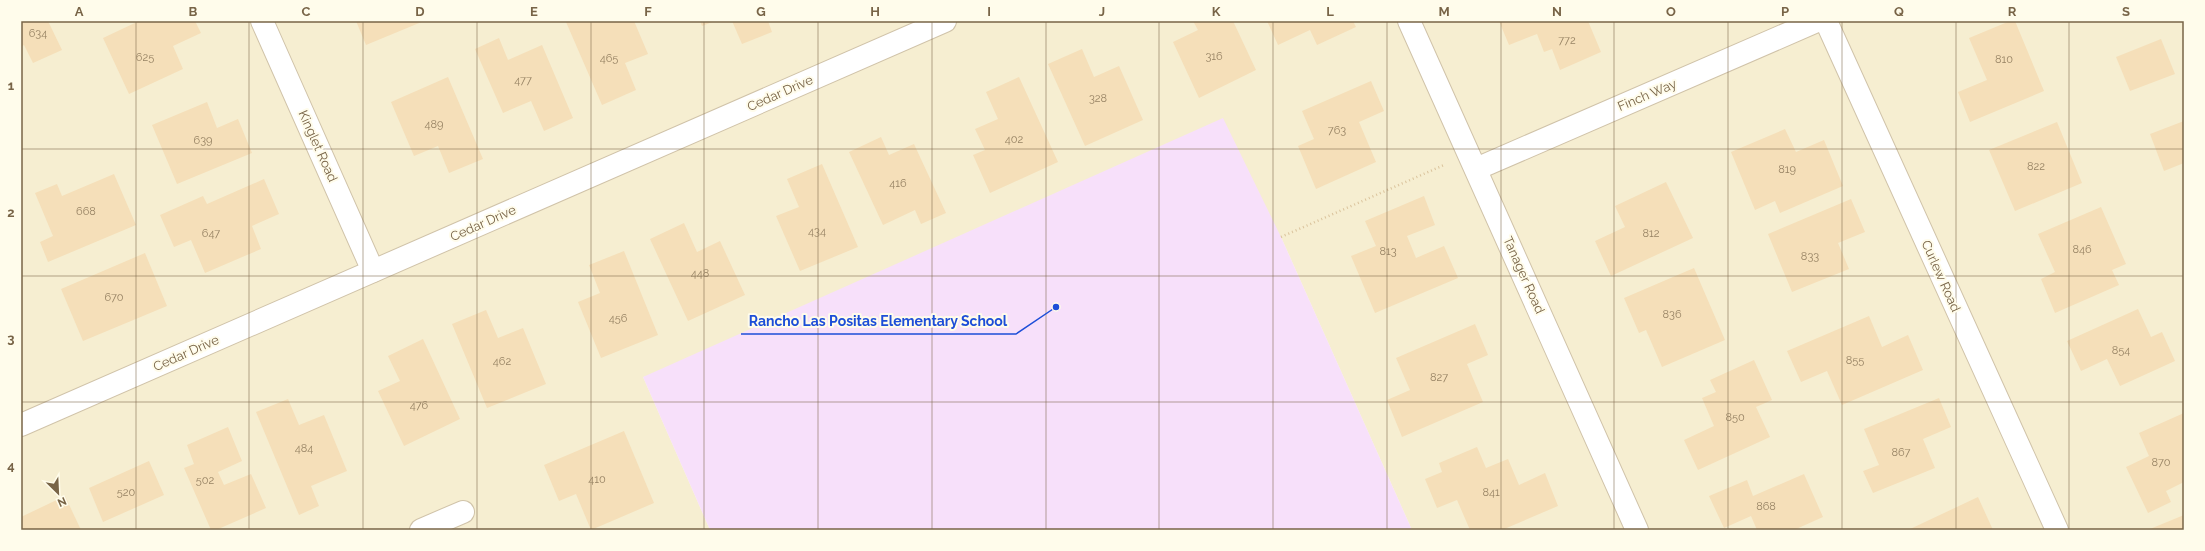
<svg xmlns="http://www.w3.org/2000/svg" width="2205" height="551" font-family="Raleway,sans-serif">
<rect width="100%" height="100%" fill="#fefae3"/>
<path fill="#f6eed1" d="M21,21H2184V530H1412L1281,237L643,377L710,530H21Z"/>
<path fill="#f7e0fa" d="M1223,118L1281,237L1412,530H710L643,377Z"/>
<g fill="#f5dfb9">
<path d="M21,21H48L62,50L33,63L24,45L21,47Z"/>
<path d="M139,21H195L201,33L173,46L183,69L129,94L103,38Z"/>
<path d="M356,21H424L366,45Z"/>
<path d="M569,21H634L648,54L625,63L636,90L602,105L566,22Z"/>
<path d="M700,21H715L702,26Z"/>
<path d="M732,21H768L772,32L742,44Z"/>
<path d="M1193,21H1233L1256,70L1199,98L1173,42L1198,30Z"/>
<path d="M1267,21H1353L1356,27L1317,45L1310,30L1278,45Z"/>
<path d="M1499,21H1588L1601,52L1560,70L1552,49L1544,52L1537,34L1509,45Z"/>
<path d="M2010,21H2015L2044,91L1970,122L1958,92L1987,80L1969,38Z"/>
<path d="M499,38L508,60L542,45L573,118L544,131L531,101L503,113L475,49Z"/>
<path d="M2161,39L2175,74L2130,91L2116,57Z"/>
<path d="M1082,49L1094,77L1119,66L1143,120L1085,146L1048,64Z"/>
<path d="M448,77L483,159L449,173L438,146L414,156L391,102Z"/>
<path d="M1019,77L1058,162L990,193L973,155L985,150L975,129L998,119L986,92Z"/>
<path d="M1371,81L1384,111L1359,122L1376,162L1316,189L1298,146L1314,139L1302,111Z"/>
<path d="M207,102L217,128L238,119L252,153L177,184L152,125Z"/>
<path d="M2184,121V163L2164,171L2150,134Z"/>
<path d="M2057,122L2082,183L2015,211L1989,150Z"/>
<path d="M1785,129L1796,152L1824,140L1843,186L1780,213L1775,201L1755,210L1731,152Z"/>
<path d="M881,137L889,155L914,144L946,213L921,224L915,210L883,225L849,152Z"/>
<path d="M822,164L858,247L800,271L776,216L799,207L787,179Z"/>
<path d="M114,174L136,225L48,262L40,242L53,236L35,193L57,184L62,196Z"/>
<path d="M264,179L279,214L252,226L261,249L205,273L191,240L174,247L160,215L203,196L207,204Z"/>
<path d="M1666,182L1693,238L1611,276L1595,241L1625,227L1615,206Z"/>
<path d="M1424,196L1435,225L1407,236L1416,258L1444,246L1458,278L1375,313L1351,256L1376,246L1365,221Z"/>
<path d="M1851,199L1865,232L1838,243L1849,269L1792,292L1768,234Z"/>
<path d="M2101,207L2126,264L2112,270L2119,285L2055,313L2041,279L2055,272L2038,234Z"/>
<path d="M684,223L697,252L720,241L745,295L688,321L650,239Z"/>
<path d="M624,251L658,335L601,358L578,302L600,293L589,265Z"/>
<path d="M145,253L167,306L83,341L61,289Z"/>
<path d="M1694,268L1725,340L1662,367L1646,330L1639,333L1624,298Z"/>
<path d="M2138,309L2151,337L2162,332L2175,361L2120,386L2107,359L2081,371L2067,341Z"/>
<path d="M486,310L498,338L523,328L546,384L487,408L452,324Z"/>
<path d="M1869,316L1882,347L1908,335L1923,370L1842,405L1827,371L1801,382L1787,351Z"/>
<path d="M1475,324L1488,355L1467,364L1483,402L1402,437L1387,400L1410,390L1396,358Z"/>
<path d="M423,339L460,419L404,446L378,391L400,381L388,356Z"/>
<path d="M1754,360L1772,400L1756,407L1770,437L1698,470L1684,440L1714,426L1702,398L1716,392L1710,380Z"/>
<path d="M1939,398L1951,427L1923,439L1935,468L1873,493L1863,471L1879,465L1864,429Z"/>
<path d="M288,399L299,425L324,415L347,471L311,486L319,506L299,515L256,412Z"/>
<path d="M2184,413V482L2166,491L2171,502L2148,513L2126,467L2149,456L2139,433Z"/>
<path d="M228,427L242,461L218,472L224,485L251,474L266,508L216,530H211L184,468L194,464L187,445Z"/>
<path d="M624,431L654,503L591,530L576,494L559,501L544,465Z"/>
<path d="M1477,447L1486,468L1508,459L1519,485L1545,473L1558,506L1502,530H1470L1457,500L1437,508L1425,479L1442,472L1439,463Z"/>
<path d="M149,461L164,495L103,522L89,488Z"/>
<path d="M1804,474L1823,517L1794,530H1757L1751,516L1724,528L1709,496L1747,480L1753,496Z"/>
<path d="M65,496L81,530H21V517Z"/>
<path d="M1978,497L1993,530H1908Z"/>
<path d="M2184,515V530H2151L2150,529Z"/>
</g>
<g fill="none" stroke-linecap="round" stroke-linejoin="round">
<g stroke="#d0c3a9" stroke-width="24">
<g id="minor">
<path d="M262,21L373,271"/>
<path d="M1409,21L1637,530"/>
<path d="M1826,21L2057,530"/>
<path d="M1476,169L1817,21"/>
<path d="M21,425L945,21"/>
<path d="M421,530L463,512"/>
</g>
</g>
<path stroke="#dac39c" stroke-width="2.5" stroke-dasharray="1 3" stroke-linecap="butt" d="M1281,237L1444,165"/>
<use href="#minor" stroke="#fff" stroke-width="22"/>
</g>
<path fill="none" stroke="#786447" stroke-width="1" stroke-opacity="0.55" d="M136,21V530M249,21V530M363,21V530M477,21V530M591,21V530M704,21V530M818,21V530M932,21V530M1046,21V530M1159,21V530M1273,21V530M1387,21V530M1501,21V530M1614,21V530M1728,21V530M1842,21V530M1956,21V530M2069,21V530M21,149H2184M21,276H2184M21,402H2184"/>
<g text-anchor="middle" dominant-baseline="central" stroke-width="4" stroke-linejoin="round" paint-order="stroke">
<g font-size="11" fill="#978364">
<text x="38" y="33">634</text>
<text x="1567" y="40">772</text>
<text x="1214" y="56">316</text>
<text x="145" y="57">625</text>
<text x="609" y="58">465</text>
<text x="2004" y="59">810</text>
<text x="523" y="80">477</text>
<text x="1098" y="98">328</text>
<text x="434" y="124">489</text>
<text x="1337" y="130">763</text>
<text x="1014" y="139">402</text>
<text x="203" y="140">639</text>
<text x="2036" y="166">822</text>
<text x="1787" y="169">819</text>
<text x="898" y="183">416</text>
<text x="86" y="211">668</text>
<text x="817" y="231">434</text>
<text x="211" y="233">647</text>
<text x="1651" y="233">812</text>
<text x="2082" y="249">846</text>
<text x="1388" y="251">813</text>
<text x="1810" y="256">833</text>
<text x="700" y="273">448</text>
<text x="114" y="297">670</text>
<text x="1672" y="314">836</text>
<text x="618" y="318">456</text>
<text x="2121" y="350">854</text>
<text x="1855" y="360">855</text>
<text x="502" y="361">462</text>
<text x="1439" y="377">827</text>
<text x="419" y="405">476</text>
<text x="1735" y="417">850</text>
<text x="304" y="448">484</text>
<text x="1901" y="452">867</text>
<text x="2161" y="462">870</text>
<text x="597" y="479">410</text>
<text x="205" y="480">502</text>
<text x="126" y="492">520</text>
<text x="1491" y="492">841</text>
<text x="1766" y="506">868</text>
</g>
<g font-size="13" fill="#786447" stroke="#fffceb">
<text transform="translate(780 93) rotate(-24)">Cedar Drive</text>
<text transform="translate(1647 95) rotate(-23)">Finch Way</text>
<text transform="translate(318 146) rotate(66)">Kinglet Road</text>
<text transform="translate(483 223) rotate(-24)">Cedar Drive</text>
<text transform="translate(1524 275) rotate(66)">Tanager Road</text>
<text transform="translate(1941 276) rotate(66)">Curlew Road</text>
<text transform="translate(186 353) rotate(-24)">Cedar Drive</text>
</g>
</g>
<path fill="none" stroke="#1d4ed8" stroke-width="1.5" d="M1056 307L1016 334H741"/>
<circle fill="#1d4ed8" stroke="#fffceb" stroke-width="1.5" cx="1056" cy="307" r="4"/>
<g font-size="14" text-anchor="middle" font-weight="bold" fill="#1d4ed8" stroke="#fffceb" stroke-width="4" stroke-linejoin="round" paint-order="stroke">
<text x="878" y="326">Rancho Las Positas Elementary School</text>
</g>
<rect width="2205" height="551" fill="none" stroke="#fffceb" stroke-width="44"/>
<g transform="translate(58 493) rotate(156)" stroke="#fffceb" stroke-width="3" paint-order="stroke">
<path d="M0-3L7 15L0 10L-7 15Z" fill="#786447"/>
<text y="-6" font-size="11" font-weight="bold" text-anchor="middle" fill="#786447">N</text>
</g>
<rect x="22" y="22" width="2161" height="507" fill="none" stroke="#786447" stroke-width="1.5"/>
<g font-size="13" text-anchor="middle" font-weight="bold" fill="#786447">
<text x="79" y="16">A</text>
<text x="193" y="16">B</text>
<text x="306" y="16">C</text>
<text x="420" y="16">D</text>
<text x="534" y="16">E</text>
<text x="648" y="16">F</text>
<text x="761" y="16">G</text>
<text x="875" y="16">H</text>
<text x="989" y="16">I</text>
<text x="1102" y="16">J</text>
<text x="1216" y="16">K</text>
<text x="1330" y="16">L</text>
<text x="1444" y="16">M</text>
<text x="1557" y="16">N</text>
<text x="1671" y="16">O</text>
<text x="1785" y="16">P</text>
<text x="1899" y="16">Q</text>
<text x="2012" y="16">R</text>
<text x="2126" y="16">S</text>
<text x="11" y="90">1</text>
<text x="11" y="217">2</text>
<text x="11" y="343">3</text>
<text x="11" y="470">4</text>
</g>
</svg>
